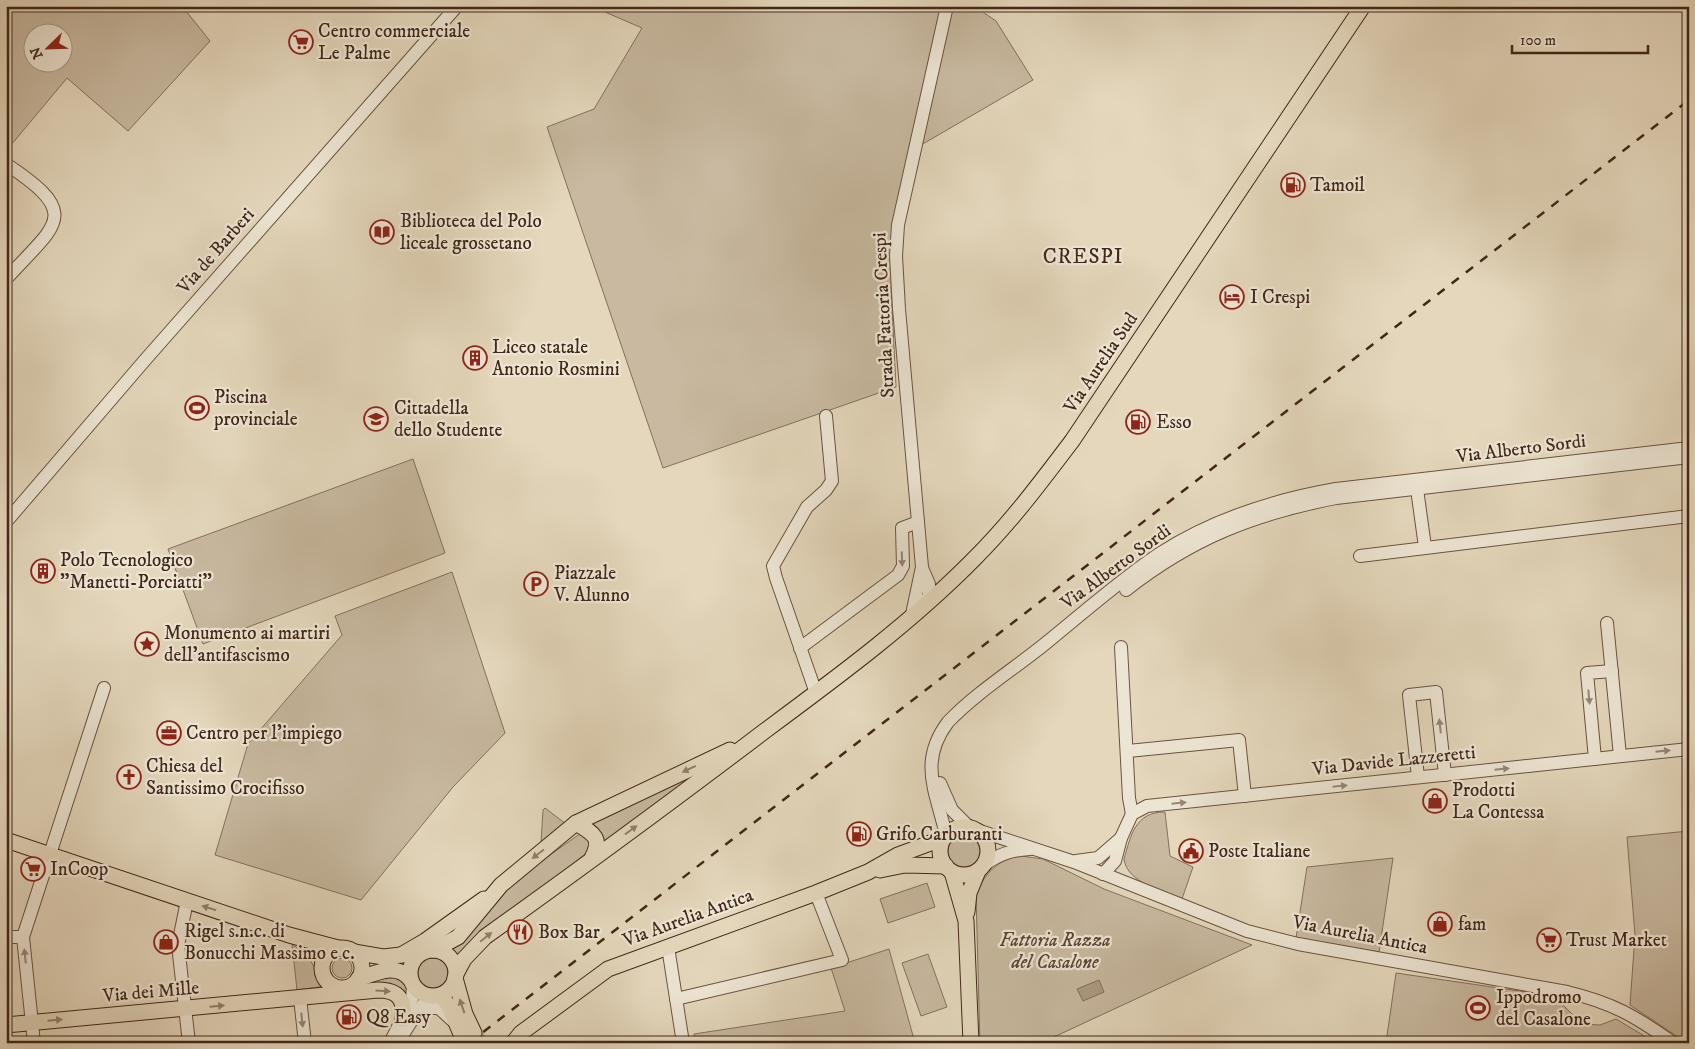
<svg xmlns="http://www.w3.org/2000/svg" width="1695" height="1049" font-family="'IM FELL DW Pica',serif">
<rect width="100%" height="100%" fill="#e4d7bc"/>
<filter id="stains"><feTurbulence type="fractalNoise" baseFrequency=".004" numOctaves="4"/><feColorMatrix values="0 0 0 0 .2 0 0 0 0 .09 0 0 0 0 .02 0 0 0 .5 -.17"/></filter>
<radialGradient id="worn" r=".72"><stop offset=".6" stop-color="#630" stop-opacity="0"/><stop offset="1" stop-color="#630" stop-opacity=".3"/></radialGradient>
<g fill="#c8b9a0" stroke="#84705d" fill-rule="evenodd">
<path d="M6,6H182L210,41L128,131L67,78L6,151ZM32,32H62V62H32Z"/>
<path d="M591,6H974L996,21L1033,80L909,152L893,235L891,287L896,387L663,468L547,127L594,109L642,28Z"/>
<path d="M413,459L445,553L203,644L168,549Z"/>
<path d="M452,572L505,733L453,787L361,900L215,855L248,744L342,635L335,616Z"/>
<path d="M712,764L603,846L600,832L588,823Z"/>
<path d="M545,808L566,824L541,843L543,810Z"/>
<path d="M1165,812L1170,856L1193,867L1182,899C1162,890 1127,883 1124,859C1131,835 1135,812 1165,812Z"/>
<path d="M1689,831V1043H1687L1630,1005L1635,935L1627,837Z"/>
<path d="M581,833L588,834L590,850L458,957L449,948L464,936L519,877Z"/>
<circle cx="964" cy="851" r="16"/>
<path d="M1021,856L1043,859L1104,889L1252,945L1041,1043H980L976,894C985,873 997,860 1021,856Z"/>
<path d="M1393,858L1379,952L1296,938L1307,867Z"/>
<path d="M927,883L935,907L888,923L880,899Z"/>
<path d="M292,944L307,955L326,986L297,990Z"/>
<path d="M889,949L915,1043H695L694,1034L845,1011L831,968Z"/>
<path d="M928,954L947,1007L921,1016L902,963Z"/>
<circle cx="433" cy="973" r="15"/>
<circle cx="342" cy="968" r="10"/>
<path d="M1396,973L1554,996L1582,1024L1600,1025L1616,1019L1656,1043H1386Z"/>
<path d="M395,974L409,986L408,1001L360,985Z"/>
</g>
<path fill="#ad9b85" stroke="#826d5a" d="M1099,980L1104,992L1083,1001L1077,989Z"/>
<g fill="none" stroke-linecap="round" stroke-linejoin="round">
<path stroke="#c3b49c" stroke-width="15" stroke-dasharray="15 8" stroke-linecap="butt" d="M474,1033L482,1043"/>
<g stroke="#6a5342" stroke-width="14">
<g id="minor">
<path d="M6,164C83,215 57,223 6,279"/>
<path d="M1417,489L1425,547"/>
<path d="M6,522L145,360L457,6"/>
<path d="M1360,556L1689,516"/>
<path d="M922,568L929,584V602L925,600"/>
<path d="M1126,590C1192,538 1254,514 1336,498L1689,457"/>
<path d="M911,619L922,567L899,309L896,256L898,225L947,6"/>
<path d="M1607,623L1620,756"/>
<path d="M1121,647L1129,798L1132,814"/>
<path d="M800,648L898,575L903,566L902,528L918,522"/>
<path d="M816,693L776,578L773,566L807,507L826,490L832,481L826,416"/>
<path d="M1128,751L1239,740L1245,796"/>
<path d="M1595,759L1587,673L1612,671"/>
<path d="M1418,777L1409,695L1436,692L1445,775"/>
<path d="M940,783L952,810L969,827"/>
<path d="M977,830L1074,862L1247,931L1298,944L1567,992C1613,1003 1635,1016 1673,1043"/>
<path d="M946,835C936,791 918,762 948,722C977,692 1014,669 1046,643C1083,613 1119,581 1159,554C1213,519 1273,500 1336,489L1689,448"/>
<path d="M1076,861L1098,858L1121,838"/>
<path d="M984,865C999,854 1011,850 1030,849"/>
<path d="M1103,874L1115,861L1121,838L1132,814L1147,806L1689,749"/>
<path d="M187,901L178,945L189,1043"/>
<path d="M6,937H23"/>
<path d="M668,947L683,1043"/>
<path d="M300,998L305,1043"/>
<path d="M676,999L842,960L816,893"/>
<path d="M418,1014L431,1008H439L452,1020"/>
<path d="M400,1039C406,1030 424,1000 430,996"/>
<path d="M34,1043L23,937L104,688"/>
<path d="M390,1043L412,999L413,986"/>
</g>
</g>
<g stroke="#41271a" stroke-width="17">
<g id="major">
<path d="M576,823C593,833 603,838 592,858"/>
<circle cx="964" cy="851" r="24"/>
<path d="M6,840L289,935L338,948"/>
<path d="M880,870L905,865L946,866"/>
<path d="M952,872L966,921L971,1043"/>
<path d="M967,912L969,893L978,871"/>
<circle cx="342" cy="968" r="20"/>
<circle cx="433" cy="973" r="23"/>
<path d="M434,950L458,937L501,885L576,823L730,750"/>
<path d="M354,952L383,957L410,954"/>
<path d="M401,955L425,941L484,899"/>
<path d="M456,974L464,959L485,937C580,869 674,800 766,730C839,676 912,622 975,558C1011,522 1041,482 1072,441L1363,6"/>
<path d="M455,978L465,1014L474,1033"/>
<path d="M358,979C376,973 396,962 410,979"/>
<path d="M440,995L449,1006L464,1041"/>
<path d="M6,1025L378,990C399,990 405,1000 403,1019"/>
<path d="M513,1043L521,1033L608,969L816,893L868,872L898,855L944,838"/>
</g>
</g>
<use href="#minor" stroke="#ede5d3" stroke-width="12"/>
<use href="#major" stroke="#e4d7bc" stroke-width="15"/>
<path stroke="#41271a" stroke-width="2.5" stroke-dasharray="9 9" stroke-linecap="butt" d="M469,1043L1689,100"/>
</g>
<defs><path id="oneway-solid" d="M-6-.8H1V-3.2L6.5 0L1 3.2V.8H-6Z" transform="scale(1.25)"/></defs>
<g fill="#978676">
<use href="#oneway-solid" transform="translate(902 559) rotate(88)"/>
<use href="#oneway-solid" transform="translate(1589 697) rotate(85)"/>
<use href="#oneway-solid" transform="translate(1440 726) rotate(-96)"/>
<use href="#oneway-solid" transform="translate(1663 751) rotate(-6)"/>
<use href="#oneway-solid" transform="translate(1502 769) rotate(-6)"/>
<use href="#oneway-solid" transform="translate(1340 786) rotate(-6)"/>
<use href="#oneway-solid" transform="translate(1179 803) rotate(-6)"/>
<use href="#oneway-solid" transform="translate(25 956) rotate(-96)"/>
<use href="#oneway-solid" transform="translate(302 1020) rotate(84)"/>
</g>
<g fill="#927f6b">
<use href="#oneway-solid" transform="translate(689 769) rotate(155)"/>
<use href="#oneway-solid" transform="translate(631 830) rotate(-36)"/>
<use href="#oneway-solid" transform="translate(538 854) rotate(143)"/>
<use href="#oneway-solid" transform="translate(209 908) rotate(-162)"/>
<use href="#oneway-solid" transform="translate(486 937) rotate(-39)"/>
<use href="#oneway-solid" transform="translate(383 991) rotate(3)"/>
<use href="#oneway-solid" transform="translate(217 1006) rotate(-5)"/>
<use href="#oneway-solid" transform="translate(462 1006) rotate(-109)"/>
<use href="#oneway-solid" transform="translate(55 1020) rotate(-5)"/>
</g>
<defs>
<g id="supermarket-ring" transform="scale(1.25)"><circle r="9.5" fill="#ede5d3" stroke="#8f2418" stroke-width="1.5"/><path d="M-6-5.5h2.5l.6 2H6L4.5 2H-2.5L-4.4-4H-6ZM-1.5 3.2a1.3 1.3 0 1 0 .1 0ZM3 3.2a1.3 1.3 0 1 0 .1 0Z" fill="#8f2418"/></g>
<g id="fuel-ring" transform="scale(1.25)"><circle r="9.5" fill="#ede5d3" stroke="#8f2418" stroke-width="1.5"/><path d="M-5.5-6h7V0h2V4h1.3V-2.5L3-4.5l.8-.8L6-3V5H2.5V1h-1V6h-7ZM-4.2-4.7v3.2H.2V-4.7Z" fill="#8f2418"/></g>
<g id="library-ring" transform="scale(1.25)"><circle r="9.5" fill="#ede5d3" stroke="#8f2418" stroke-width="1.5"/><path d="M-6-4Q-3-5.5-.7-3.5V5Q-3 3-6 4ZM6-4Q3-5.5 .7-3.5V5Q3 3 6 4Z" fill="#8f2418"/></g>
<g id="hotel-ring" transform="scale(1.25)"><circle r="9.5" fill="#ede5d3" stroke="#8f2418" stroke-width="1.5"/><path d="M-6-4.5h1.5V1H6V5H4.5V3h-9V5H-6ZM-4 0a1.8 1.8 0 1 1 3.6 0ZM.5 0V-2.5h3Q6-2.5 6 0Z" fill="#8f2418"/></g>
<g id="building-ring" transform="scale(1.25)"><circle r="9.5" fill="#ede5d3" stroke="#8f2418" stroke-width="1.5"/><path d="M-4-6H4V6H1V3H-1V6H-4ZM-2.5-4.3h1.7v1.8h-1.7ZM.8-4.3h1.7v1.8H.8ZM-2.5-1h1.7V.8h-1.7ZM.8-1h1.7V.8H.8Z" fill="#8f2418"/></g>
<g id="stadium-ring" transform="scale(1.25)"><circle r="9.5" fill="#ede5d3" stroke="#8f2418" stroke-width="1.5"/><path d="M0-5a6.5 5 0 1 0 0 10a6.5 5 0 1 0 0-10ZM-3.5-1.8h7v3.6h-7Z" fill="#8f2418"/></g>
<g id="school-ring" transform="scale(1.25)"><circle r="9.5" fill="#ede5d3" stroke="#8f2418" stroke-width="1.5"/><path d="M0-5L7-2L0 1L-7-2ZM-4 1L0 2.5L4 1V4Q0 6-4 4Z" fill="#8f2418"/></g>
<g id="parking-ring" transform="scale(1.25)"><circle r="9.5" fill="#ede5d3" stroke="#8f2418" stroke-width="1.5"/><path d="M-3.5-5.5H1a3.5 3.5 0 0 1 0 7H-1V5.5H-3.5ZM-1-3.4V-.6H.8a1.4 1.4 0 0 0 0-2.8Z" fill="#8f2418"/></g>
<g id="sight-ring" transform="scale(1.25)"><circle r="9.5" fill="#ede5d3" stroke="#8f2418" stroke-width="1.5"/><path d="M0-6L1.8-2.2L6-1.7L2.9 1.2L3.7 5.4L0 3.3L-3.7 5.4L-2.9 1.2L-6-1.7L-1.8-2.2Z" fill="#8f2418"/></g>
<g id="office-ring" transform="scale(1.25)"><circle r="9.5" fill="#ede5d3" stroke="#8f2418" stroke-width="1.5"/><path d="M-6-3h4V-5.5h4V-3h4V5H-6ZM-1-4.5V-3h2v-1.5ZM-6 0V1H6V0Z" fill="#8f2418"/></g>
<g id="church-ring" transform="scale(1.25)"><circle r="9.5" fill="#ede5d3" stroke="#8f2418" stroke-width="1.5"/><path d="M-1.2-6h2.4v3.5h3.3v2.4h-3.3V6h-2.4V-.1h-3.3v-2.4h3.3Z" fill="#8f2418"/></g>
<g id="shop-ring" transform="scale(1.25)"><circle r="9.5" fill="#ede5d3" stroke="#8f2418" stroke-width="1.5"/><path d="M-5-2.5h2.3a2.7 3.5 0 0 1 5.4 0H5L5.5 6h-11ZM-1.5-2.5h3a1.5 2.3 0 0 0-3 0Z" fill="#8f2418"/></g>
<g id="civic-ring" transform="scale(1.25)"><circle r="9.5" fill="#ede5d3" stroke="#8f2418" stroke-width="1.5"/><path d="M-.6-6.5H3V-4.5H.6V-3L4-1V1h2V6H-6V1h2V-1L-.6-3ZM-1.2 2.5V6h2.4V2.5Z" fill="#8f2418"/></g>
<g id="restaurant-ring" transform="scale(1.25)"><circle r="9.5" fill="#ede5d3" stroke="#8f2418" stroke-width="1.5"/><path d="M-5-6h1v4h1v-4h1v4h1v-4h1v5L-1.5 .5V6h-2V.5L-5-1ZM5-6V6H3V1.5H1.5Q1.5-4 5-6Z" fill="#8f2418"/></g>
</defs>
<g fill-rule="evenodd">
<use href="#supermarket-ring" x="301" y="42"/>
<use href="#fuel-ring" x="1293" y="185"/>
<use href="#library-ring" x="382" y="232"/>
<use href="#hotel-ring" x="1232" y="297"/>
<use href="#building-ring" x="475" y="358"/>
<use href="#stadium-ring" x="197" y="408"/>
<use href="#school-ring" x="376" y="419"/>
<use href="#fuel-ring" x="1138" y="422"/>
<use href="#building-ring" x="43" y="571"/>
<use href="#parking-ring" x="536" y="584"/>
<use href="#sight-ring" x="147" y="644"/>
<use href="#office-ring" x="169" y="733"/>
<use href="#church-ring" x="129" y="777"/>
<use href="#shop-ring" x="1435" y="801"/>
<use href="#fuel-ring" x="859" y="834"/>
<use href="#civic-ring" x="1191" y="851"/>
<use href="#supermarket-ring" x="33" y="869"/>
<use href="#shop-ring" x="1440" y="924"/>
<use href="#restaurant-ring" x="520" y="932"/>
<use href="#supermarket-ring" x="1549" y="940"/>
<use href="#shop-ring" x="166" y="942"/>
<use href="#stadium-ring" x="1478" y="1008"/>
<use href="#fuel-ring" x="349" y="1017"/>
</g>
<g text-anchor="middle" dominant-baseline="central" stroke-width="4.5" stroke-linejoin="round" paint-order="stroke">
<g font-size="19" fill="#41271a" stroke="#ede5d3" text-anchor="start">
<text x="318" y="31">Centro commerciale<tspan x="318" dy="22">Le Palme</tspan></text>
<text x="1310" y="185">Tamoil</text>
<text x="400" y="221">Biblioteca del Polo<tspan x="400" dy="22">liceale grossetano</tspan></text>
<text x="1250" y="297">I Crespi</text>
<text x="492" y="347">Liceo statale<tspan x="492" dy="22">Antonio Rosmini</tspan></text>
<text x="214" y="397">Piscina<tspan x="214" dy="22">provinciale</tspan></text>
<text x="394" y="408">Cittadella<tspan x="394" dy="22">dello Studente</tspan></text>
<text x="1156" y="422">Esso</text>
<text x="60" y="560">Polo Tecnologico<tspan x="60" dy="22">"Manetti-Porciatti"</tspan></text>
<text x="554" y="573">Piazzale<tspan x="554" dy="22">V. Alunno</tspan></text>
<text x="164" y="633">Monumento ai martiri<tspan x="164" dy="22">dell'antifascismo</tspan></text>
<text x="186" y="733">Centro per l'impiego</text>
<text x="146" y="766">Chiesa del<tspan x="146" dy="22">Santissimo Crocifisso</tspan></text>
<text x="1452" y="790">Prodotti<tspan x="1452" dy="22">La Contessa</tspan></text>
<text x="876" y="834">Grifo Carburanti</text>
<text x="1208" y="851">Poste Italiane</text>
<text x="50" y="869">InCoop</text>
<text x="1458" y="924">fam</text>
<text x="184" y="931">Rigel s.n.c. di<tspan x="184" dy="22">Bonucchi Massimo e c.</tspan></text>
<text x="538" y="932">Box Bar</text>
<text x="1566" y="940">Trust Market</text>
<text x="1496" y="997">Ippodromo<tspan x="1496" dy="22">del Casalone</tspan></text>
<text x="366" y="1017">Q8 Easy</text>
</g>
<g font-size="19" fill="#41271a" stroke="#ede5d3">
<text transform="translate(216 251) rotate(-49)">Via de Barberi</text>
<text transform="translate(884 315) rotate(-93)">Strada Fattoria Crespi</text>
<text transform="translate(1101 363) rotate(-56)">Via Aurelia Sud</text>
<text transform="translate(1521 449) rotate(-7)">Via Alberto Sordi</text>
<text transform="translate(1116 567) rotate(-36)">Via Alberto Sordi</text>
<text transform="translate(1394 761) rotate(-6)">Via Davide Lazzeretti</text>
<text transform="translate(688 918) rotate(-20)">Via Aurelia Antica</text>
<text transform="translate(1360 935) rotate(11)">Via Aurelia Antica</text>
<text transform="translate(151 992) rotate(-5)">Via dei Mille</text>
</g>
<g font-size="19" font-style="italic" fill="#5c4435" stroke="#ede5d3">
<text x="1055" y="940">Fattoria Razza<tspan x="1055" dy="22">del Casalone</tspan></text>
</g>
<g font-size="21" letter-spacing="1" fill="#41271a" stroke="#ede5d3">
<text x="1083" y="257">CRESPI</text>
</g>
</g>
<rect width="1695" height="1049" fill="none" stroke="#e4d7bc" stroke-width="25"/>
<rect x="8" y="8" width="1680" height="1034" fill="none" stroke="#41271a" stroke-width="2.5"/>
<rect x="12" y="12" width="1670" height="1024" fill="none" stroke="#41271a"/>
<g transform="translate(48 48) rotate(247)"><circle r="24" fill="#ede5d3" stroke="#a89989"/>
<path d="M0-4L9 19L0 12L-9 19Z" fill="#8f2418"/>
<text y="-8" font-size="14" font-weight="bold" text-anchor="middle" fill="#41271a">N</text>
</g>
<path d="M1512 45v8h136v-8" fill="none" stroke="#41271a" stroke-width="2.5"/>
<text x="1520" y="45" font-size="15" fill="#41271a" stroke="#ede5d3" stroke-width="4" paint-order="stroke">100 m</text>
<rect width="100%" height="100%" filter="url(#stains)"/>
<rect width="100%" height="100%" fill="url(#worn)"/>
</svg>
